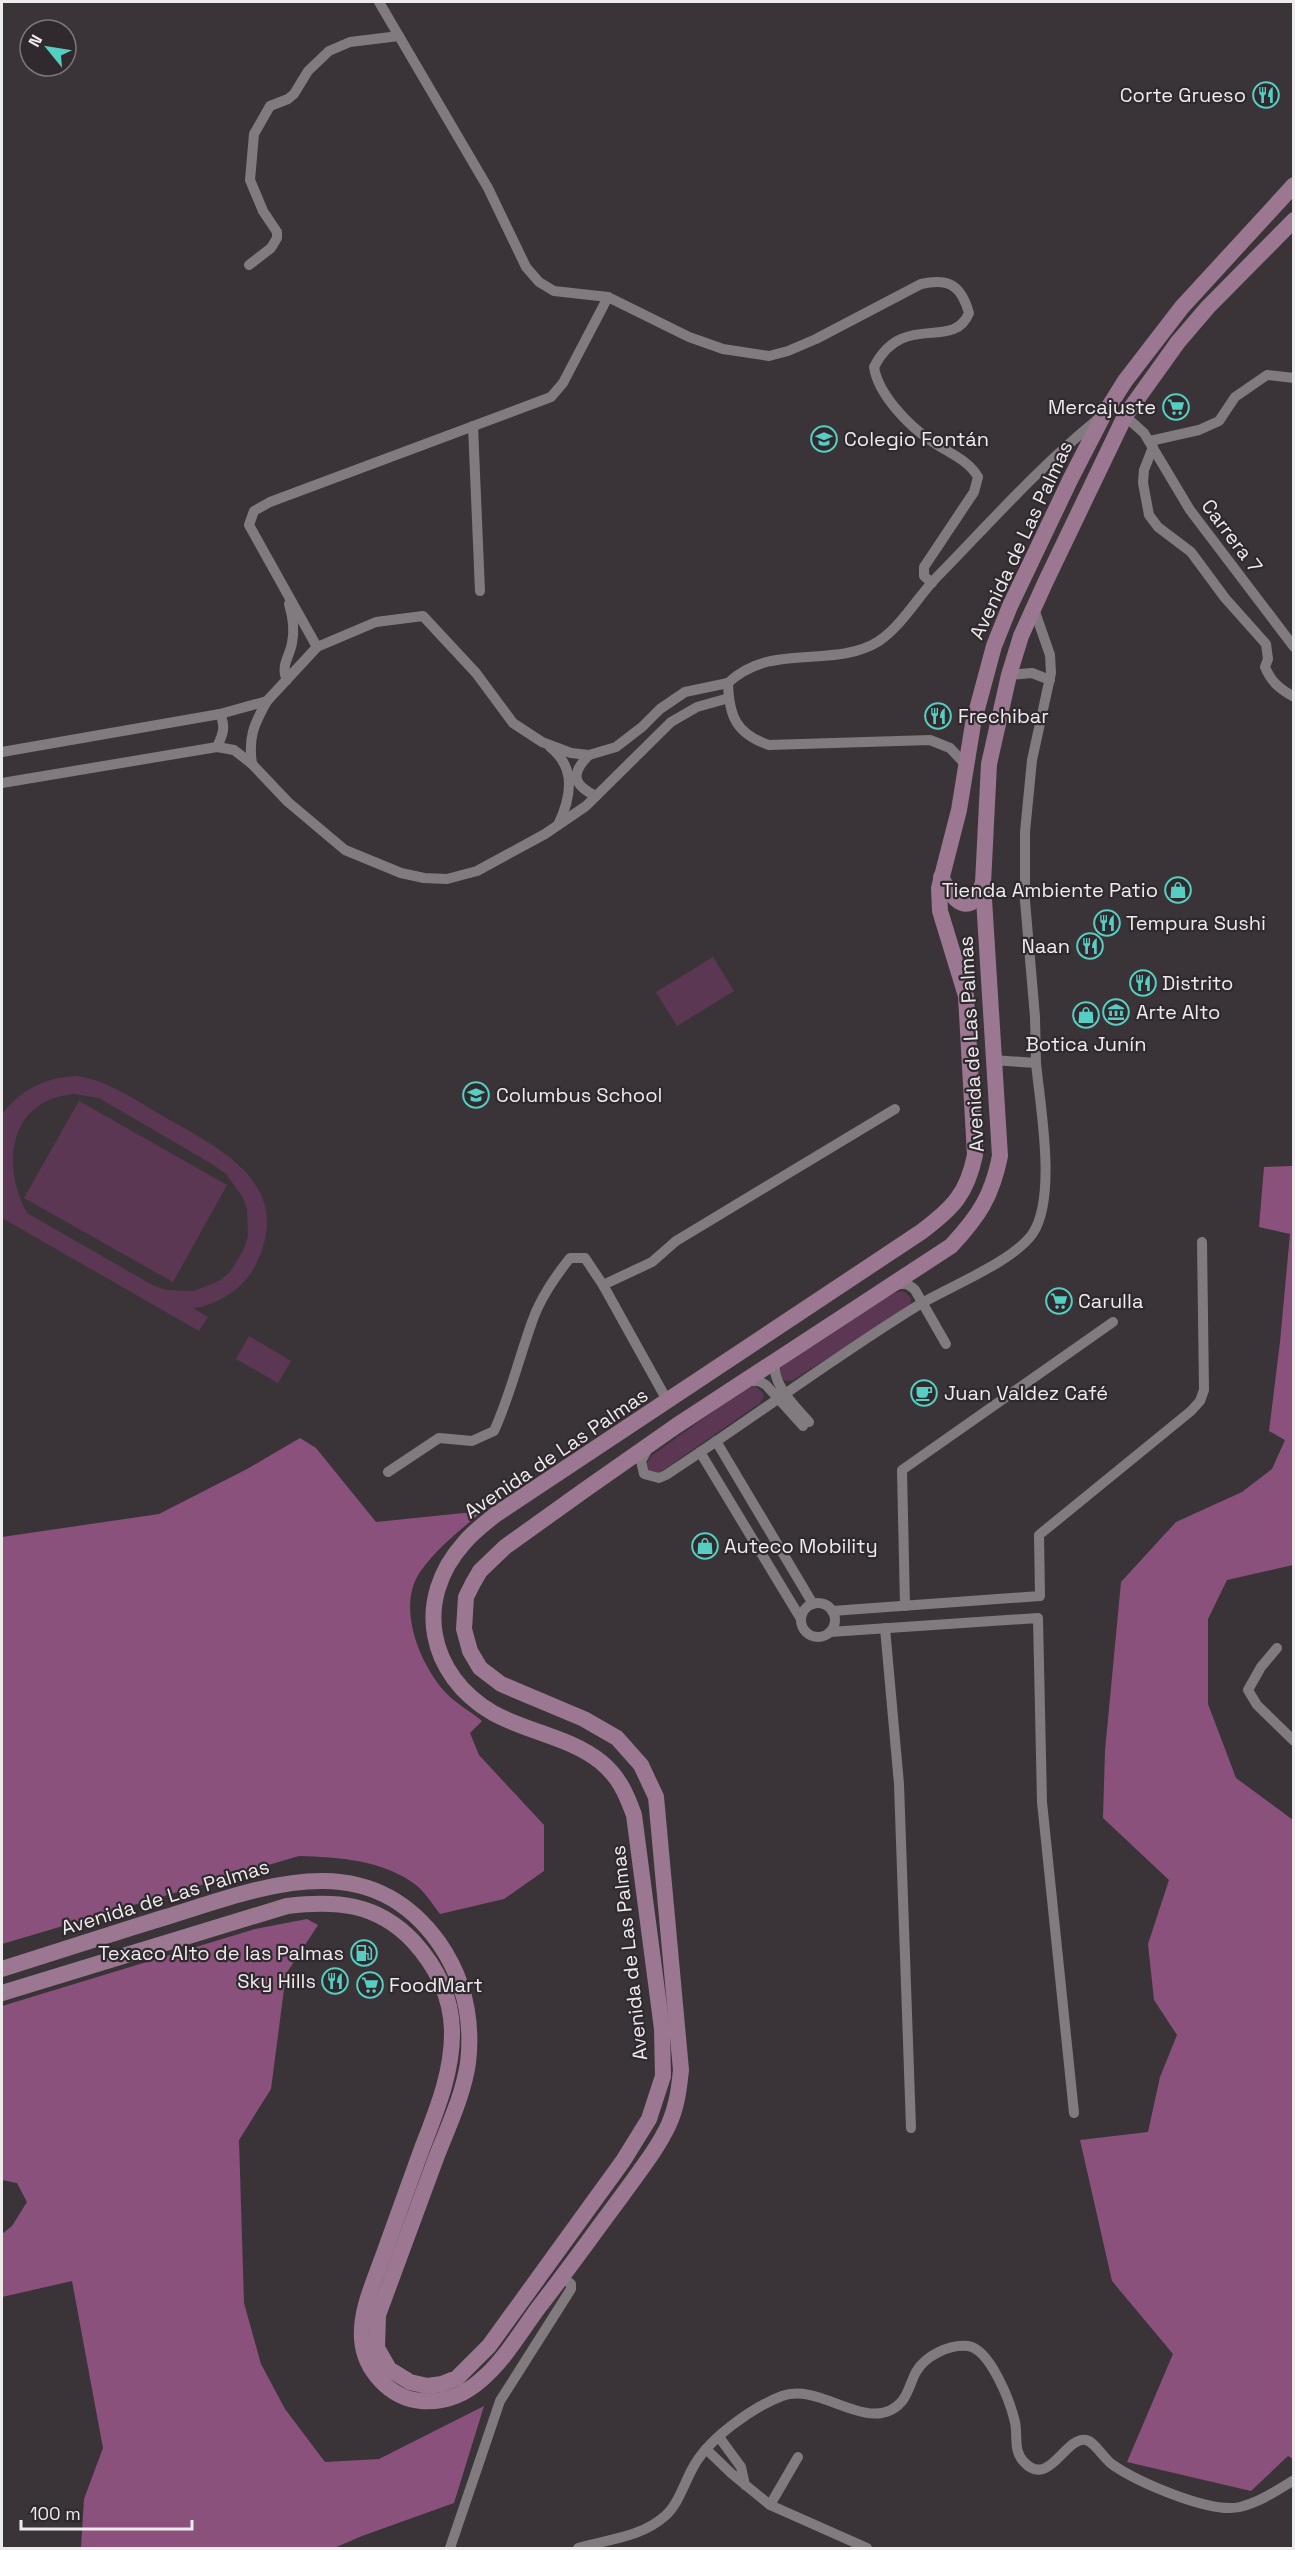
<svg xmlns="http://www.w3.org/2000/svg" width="1295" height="2550" font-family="'Space Grotesk',sans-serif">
<rect width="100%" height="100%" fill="#3a3438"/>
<g fill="#5c3753" fill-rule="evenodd">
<path d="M713,957L734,991L677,1026L656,992Z"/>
<path d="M76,1076C108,1080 135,1100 163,1116C220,1149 297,1184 255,1266C243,1289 218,1305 193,1308L208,1317L199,1331L2,1218V1114C22,1089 44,1078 76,1076ZM75,1094L99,1098L212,1164L226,1174L242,1196L247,1209L248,1236L244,1249L230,1272L219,1281L194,1291L167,1290L154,1286L27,1213C0,1164 10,1098 75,1094Z"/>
<path d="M79,1101L227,1185L173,1282L24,1198Z"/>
<path d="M903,1291L911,1298L910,1306L907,1308L793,1380L786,1381L780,1377L781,1366L894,1293Z"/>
<path d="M249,1336L291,1361L278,1383L236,1359Z"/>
<path d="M755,1386L763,1393L764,1396L760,1403L659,1473L653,1474L645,1467L650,1457L746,1388Z"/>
</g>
<g fill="#8b517d">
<path d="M1293,1166V1565L1227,1580L1208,1619V1704L1236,1778L1293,1820V2459L1288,2456L1251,2491L1127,2462L1173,2354L1112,2281L1080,2140L1148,2132L1160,2077L1177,2035L1154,2000L1148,1944L1169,1880L1103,1818L1105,1751L1121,1582L1176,1522L1242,1492L1272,1469L1285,1440L1269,1431L1280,1342L1290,1234L1259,1227L1264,1167Z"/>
<path d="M300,1438L316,1448L376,1522L483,1511C461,1529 437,1548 420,1572C396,1607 420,1664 445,1692C455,1703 470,1711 482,1721L470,1733L479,1755L544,1825V1871L504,1899L440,1914C433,1905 425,1892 416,1885C383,1860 339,1857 299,1856L2,1944V1537L159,1514L247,1469Z"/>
<path d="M307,1919L318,1925L286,1974L271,2089L239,2140L244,2303L261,2364L285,2409L325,2462L379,2459L484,2406L454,2503L362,2536L334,2548H81L84,2499L103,2448L72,2281L2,2297V2234L12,2226L27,2202L17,2183L2,2180V2006L255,1929Z"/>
</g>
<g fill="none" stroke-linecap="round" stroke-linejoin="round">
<g stroke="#817a7f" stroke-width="10">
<path d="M379,2L488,188L526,267L539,282L554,291L608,297L689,337L723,349L769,356L788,351L816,339L921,284C949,278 961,285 969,313C953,352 903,310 874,367C878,394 908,425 930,440C946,452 968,459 978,477L974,492L924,567V576L932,583"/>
<path d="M249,265L271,248L277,238V232L263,211L250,180L254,134L270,106L288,99L294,94L308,71L329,51L350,42L399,36"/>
<path d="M1125,416L1144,433L1190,510L1294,647"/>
<path d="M473,426L480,591"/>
<path d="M1150,441L1199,430L1219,421L1235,397L1267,375L1294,378"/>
<path d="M1153,447L1144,470L1143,483L1149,515L1158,527L1191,552L1225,598L1266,644L1268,659L1265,667C1271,682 1280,689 1294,697"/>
<path d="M1034,609L1050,655L1051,673L1032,760L1025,832V901L1035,1017L1036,1063"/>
<path d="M317,647L249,525L254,511L270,502L551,397L563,383L608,297"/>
<path d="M1009,675L1032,673L1050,680"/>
<path d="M287,680C280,666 290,656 292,643C295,629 293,617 289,604"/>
<path d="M217,747C223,734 226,727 220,714"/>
<path d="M550,747C577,768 571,798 558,825"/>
<path d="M2,752L220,714L267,701L317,647L376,622L423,616L476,673L513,723L542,742L571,753L589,755L616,747L642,727L660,709L685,692L728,683"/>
<path d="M589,755C570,774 573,785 596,796"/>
<path d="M252,764C248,737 254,724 267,701"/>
<path d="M965,764L950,748L930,740L769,745C736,734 729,716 728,683C772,641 833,670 879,641C901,626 916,600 934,580C987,526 1038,468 1097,420"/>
<path d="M2,783L217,747L234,750L252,764L288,802L345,850L401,873L424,878L447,879L477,871L545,834L586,806L671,722L697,707L729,698"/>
<path d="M894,1285C904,1283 908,1283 915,1290L946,1344"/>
<path d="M776,1360C769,1382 795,1406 809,1422"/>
<path d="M746,1381H759L766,1385L803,1426"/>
<path d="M668,1402L603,1285L652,1262L676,1241L895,1109"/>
<path d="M716,1441L813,1604"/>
<path d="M647,1450L641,1461L644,1474L659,1478L666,1475C752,1419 835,1356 922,1303C953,1285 1014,1261 1033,1233C1057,1196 1040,1105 1036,1063L992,1060"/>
<path d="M700,1452L801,1619"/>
<path d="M388,1472L439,1438L472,1441L494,1431C510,1396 519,1358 532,1322C540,1298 554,1278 570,1258H585L603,1285"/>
<circle cx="818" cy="1620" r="17"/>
<path d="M905,1606L902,1470L1113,1322"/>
<path d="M832,1611L1040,1596L1039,1535L1191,1411L1200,1401L1204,1390L1202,1242"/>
<path d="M885,1628L899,1784L911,2128"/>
<path d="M830,1632L1038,1618L1042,1802L1074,2113"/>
<path d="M1277,1648L1261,1667L1248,1690L1257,1705L1294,1741"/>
<path d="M719,2437L741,2467L745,2485"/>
<path d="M706,2449L732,2474L770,2505L867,2548"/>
<path d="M770,2505L798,2457"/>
<path d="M450,2548L500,2401L571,2289V2284L562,2277"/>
<path d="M578,2548C608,2539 640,2538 665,2516C679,2504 685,2480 695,2464C711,2437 753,2407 782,2396C817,2383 860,2426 891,2410C908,2401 908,2387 916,2372C925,2356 949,2344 968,2346C990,2349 1010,2401 1015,2422C1018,2436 1013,2451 1024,2462C1049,2489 1065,2436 1086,2440C1095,2442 1104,2459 1113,2465C1138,2482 1210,2514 1240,2507C1260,2502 1276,2491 1294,2480"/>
</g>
<g stroke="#9b7792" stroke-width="16">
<path d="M941,877C948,890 961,915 977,898L983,883"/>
<path d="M2,1969C56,1952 111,1934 166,1917C261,1888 367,1842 439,1943C464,1979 473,2020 468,2063C463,2096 448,2127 436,2158C417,2210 397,2263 378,2315L377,2348L389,2369L410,2382L427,2386L442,2384L457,2378L489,2346L623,2161L649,2119L663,2076L662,2029L634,1815C626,1793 619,1777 601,1762C570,1737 527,1732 493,1713C428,1675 413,1600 464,1543C473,1532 484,1524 495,1515L921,1232C953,1208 967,1194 975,1155L966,996L940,911L939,888L959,810L973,724L994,646L1010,606L1071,478L1103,416L1125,381L1182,307L1294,185"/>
<path d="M2,1993L287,1906C336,1900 377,1903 413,1941C436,1966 451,1996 452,2030C453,2072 436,2112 421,2151C408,2187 395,2223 382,2259C373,2284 360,2312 362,2339C364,2370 390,2398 421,2401C444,2403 464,2395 481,2380C504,2361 521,2331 539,2307C567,2271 594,2233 621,2197C638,2173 657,2150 669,2124C677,2106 679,2089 681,2070L656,1797L641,1765L617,1738L584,1719L501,1684L480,1668L470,1651L464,1629L466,1597L473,1583L480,1571L505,1547L586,1489L676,1426L951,1246C979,1216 992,1196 1000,1156L983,883L989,764L1009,675L1021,636L1045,583L1125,416L1178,342L1208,307L1294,220"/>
</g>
</g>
<defs>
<g id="restaurant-ring" transform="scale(1.35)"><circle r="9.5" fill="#302a2e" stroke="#57cec2" stroke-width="1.5"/><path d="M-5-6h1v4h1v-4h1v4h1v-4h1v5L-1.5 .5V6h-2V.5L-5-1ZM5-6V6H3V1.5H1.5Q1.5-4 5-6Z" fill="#57cec2"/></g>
<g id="supermarket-ring" transform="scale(1.35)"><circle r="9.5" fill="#302a2e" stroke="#57cec2" stroke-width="1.5"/><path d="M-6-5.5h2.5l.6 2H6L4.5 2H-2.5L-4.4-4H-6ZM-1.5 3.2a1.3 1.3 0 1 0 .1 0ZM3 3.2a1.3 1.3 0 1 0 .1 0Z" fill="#57cec2"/></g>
<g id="school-ring" transform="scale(1.35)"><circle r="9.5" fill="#302a2e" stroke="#57cec2" stroke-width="1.5"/><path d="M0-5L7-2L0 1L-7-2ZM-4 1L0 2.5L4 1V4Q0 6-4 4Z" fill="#57cec2"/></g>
<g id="shop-ring" transform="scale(1.35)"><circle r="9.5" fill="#302a2e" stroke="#57cec2" stroke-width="1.5"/><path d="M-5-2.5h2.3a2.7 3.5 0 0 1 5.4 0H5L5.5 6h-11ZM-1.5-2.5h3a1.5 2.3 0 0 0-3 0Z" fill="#57cec2"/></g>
<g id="museum-ring" transform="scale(1.35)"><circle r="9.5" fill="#302a2e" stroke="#57cec2" stroke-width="1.5"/><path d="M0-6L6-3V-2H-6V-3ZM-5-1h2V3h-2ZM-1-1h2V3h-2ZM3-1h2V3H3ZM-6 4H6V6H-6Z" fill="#57cec2"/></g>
<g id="cafe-ring" transform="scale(1.35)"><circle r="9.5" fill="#302a2e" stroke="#57cec2" stroke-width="1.5"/><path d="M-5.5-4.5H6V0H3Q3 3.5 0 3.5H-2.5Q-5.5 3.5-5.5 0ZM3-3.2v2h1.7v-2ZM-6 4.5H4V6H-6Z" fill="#57cec2"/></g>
<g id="fuel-ring" transform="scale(1.35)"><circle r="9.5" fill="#302a2e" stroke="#57cec2" stroke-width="1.5"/><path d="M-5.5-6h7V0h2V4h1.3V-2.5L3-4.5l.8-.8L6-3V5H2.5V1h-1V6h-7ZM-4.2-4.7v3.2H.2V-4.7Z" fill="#57cec2"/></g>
</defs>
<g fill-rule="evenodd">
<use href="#restaurant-ring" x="1266" y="95"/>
<use href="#supermarket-ring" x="1176" y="407"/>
<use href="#school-ring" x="824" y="439"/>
<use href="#restaurant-ring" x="938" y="716"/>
<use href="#shop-ring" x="1178" y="890"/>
<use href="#restaurant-ring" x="1107" y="923"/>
<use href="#restaurant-ring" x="1090" y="946"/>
<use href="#restaurant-ring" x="1143" y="983"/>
<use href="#museum-ring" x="1116" y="1012"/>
<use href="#shop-ring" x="1086" y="1015"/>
<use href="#school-ring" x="476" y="1095"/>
<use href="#supermarket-ring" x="1059" y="1301"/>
<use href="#cafe-ring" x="924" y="1393"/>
<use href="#shop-ring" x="705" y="1546"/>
<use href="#fuel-ring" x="364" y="1953"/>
<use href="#restaurant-ring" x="335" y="1981"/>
<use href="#supermarket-ring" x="370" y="1985"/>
</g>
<g text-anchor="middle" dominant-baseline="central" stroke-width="4.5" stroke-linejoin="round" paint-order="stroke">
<g font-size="20" fill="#eeebed" stroke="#302a2e" text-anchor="start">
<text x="1246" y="95" text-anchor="end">Corte Grueso</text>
<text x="1156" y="407" text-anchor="end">Mercajuste</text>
<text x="844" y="439">Colegio Fontán</text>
<text x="958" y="716">Frechibar</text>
<text x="1158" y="890" text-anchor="end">Tienda Ambiente Patio</text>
<text x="1126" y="923">Tempura Sushi</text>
<text x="1070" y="946" text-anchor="end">Naan</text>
<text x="1162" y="983">Distrito</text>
<text x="1136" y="1012">Arte Alto</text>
<text x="1086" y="1044" text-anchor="middle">Botica Junín</text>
<text x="496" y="1095">Columbus School</text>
<text x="1078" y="1301">Carulla</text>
<text x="944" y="1393">Juan Valdez Café</text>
<text x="724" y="1546">Auteco Mobility</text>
<text x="344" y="1953" text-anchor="end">Texaco Alto de las Palmas</text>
<text x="316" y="1981" text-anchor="end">Sky Hills</text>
<text x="389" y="1985">FoodMart</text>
</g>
<g font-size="20" fill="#eeebed" stroke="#302a2e">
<text transform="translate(1232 536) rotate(53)">Carrera 7</text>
<text transform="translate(1021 540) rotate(-65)">Avenida de Las Palmas</text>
<text transform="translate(971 1044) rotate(-93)">Avenida de Las Palmas</text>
<text transform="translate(556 1453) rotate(-34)">Avenida de Las Palmas</text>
<text transform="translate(165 1897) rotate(-17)">Avenida de Las Palmas</text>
<text transform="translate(629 1953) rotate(-96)">Avenida de Las Palmas</text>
</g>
</g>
<rect width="1295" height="2550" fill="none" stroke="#eeebed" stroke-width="6"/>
<g transform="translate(48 48) rotate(300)"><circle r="28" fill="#302a2e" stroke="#7c777a" stroke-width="1.5"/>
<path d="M0-4.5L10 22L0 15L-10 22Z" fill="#57cec2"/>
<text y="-9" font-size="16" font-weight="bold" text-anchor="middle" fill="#eeebed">N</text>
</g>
<path d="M21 2520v9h171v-9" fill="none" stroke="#eeebed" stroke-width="3"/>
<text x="30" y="2520" font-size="18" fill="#eeebed" stroke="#302a2e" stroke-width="4.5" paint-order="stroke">100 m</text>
</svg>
